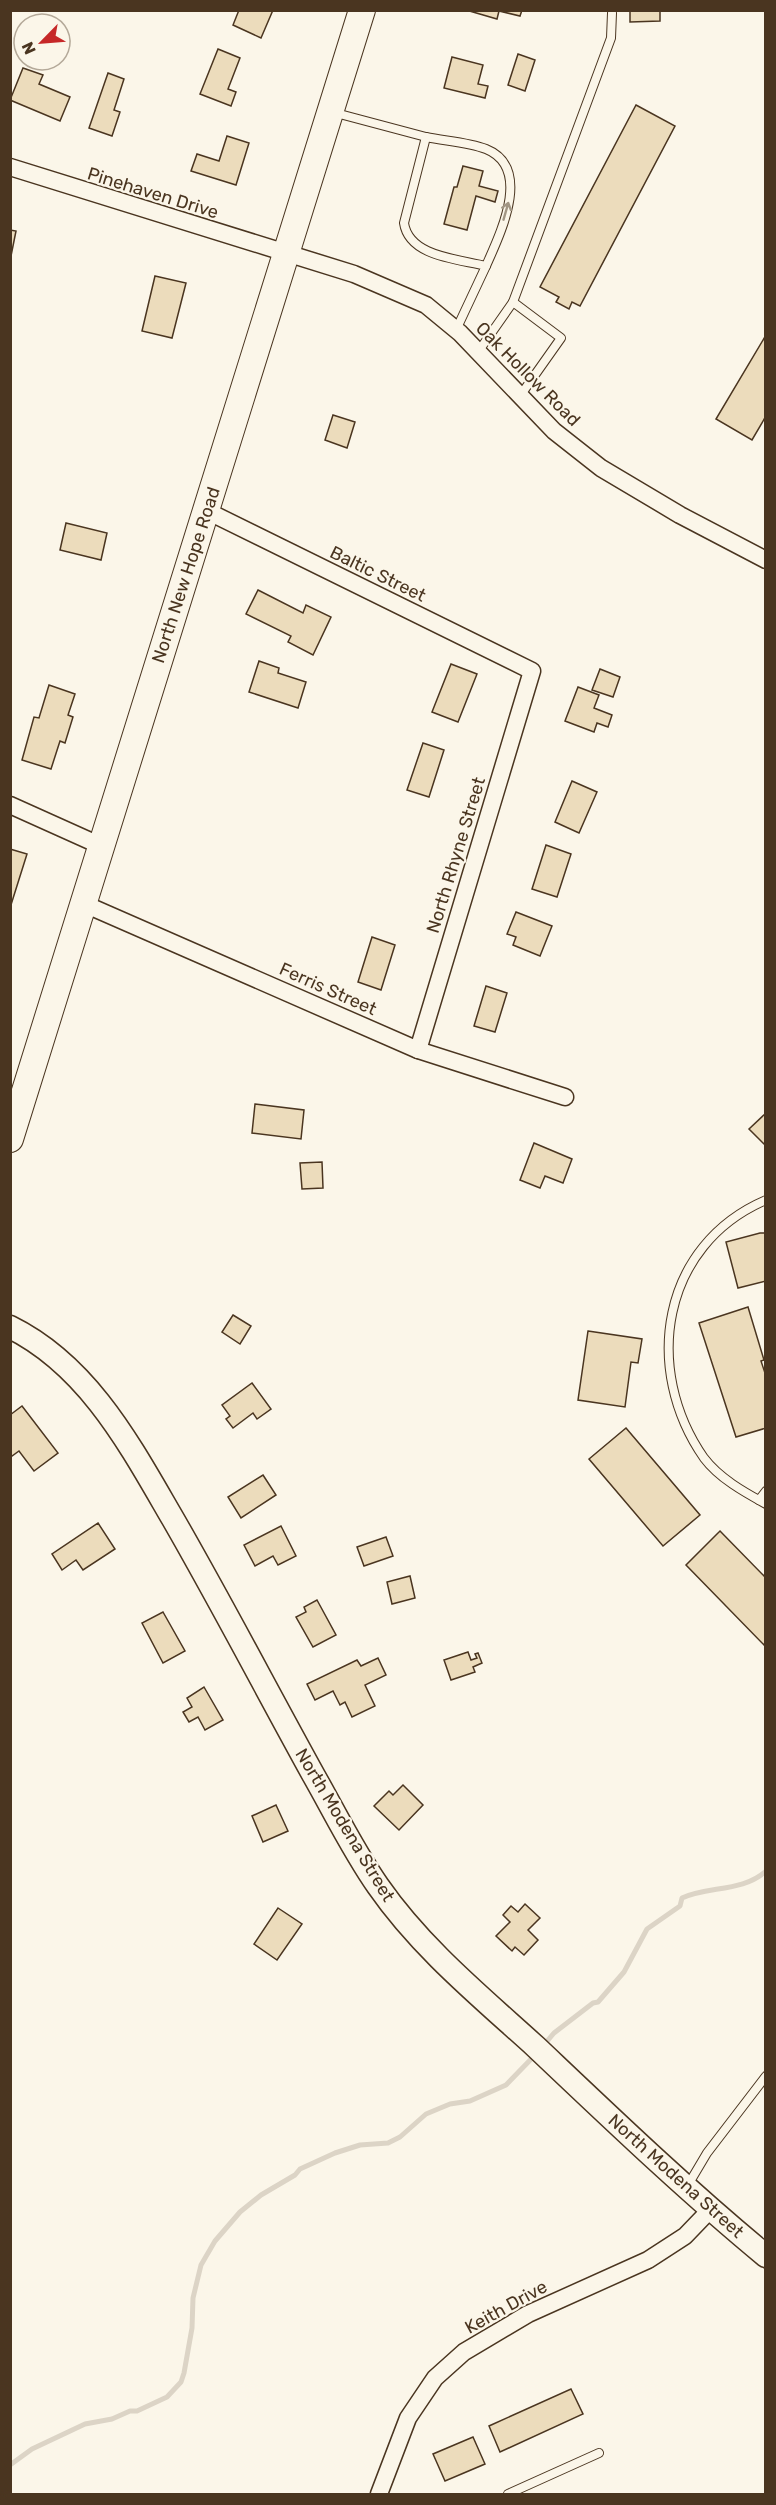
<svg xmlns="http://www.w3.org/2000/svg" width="776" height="2505" font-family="Rubik,sans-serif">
<rect width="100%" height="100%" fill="#fbf6e9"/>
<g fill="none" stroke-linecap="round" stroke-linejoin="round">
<g stroke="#dcd4c6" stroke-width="5">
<path d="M543,2046L554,2033L593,2003L598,2002L624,1972L647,1929L680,1906L682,1898C708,1886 743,1892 766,1871"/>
<path d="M10,2465L32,2449L85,2424L112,2419L130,2411H137L167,2397L181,2382L184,2373L192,2328L193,2298L201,2265L215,2241L240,2212L261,2195L295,2175L300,2169L335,2153L360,2145L388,2143L400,2137L426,2114L450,2104L470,2101L506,2085L537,2053"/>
</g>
</g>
<g fill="#ecdcbc" stroke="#4a3520" stroke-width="1.5">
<path d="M239,10H273L261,38L233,25Z"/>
<path d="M466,10H522L520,16L499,11L497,19Z"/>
<path d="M630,10H660V21L630,22Z"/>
<path d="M218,49L240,58L228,89L236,92L231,106L200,94Z"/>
<path d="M518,54L535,60L525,91L508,85Z"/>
<path d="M452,57L483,65L478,84L488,86L485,98L444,88Z"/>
<path d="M23,68L43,75L39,84L70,97L60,121L10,100Z"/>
<path d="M108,73L124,79L114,110L120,112L112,136L89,128Z"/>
<path d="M636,105L675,126L580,306L572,302L569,309L556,302L559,297L540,287Z"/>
<path d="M227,136L249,143L236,185L191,171L197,154L219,161Z"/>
<path d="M463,166L483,171L479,186L498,191L495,202L476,196L467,230L444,224L454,187H457Z"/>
<path d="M10,230L16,231L11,256H10Z"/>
<path d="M155,276L186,283L172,338L142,331Z"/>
<path d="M766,335V416L752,440L716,419Z"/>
<path d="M333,415L355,422L347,448L325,440Z"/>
<path d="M66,523L107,533L101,560L60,550Z"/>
<path d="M258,590L303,613L306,605L331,617L313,655L288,642L291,636L246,614Z"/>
<path d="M259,661L279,668L278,673L306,682L298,708L249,692Z"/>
<path d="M451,664L477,674L458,722L432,712Z"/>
<path d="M600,669L620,677L613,697L592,690Z"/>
<path d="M49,685L75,694L68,715L73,717L65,743L60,741L51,769L22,760L34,717L39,718Z"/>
<path d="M578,687L599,695L594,708L612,715L608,727L597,723L594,732L565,721Z"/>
<path d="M423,743L444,750L429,797L407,790Z"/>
<path d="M572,781L597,792L579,833L555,822Z"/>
<path d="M546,845L571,854L557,897L532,889Z"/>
<path d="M10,849L27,854L10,908Z"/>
<path d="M516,912L552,926L540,956L513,945L516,937L507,934Z"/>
<path d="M372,937L395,945L381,990L358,982Z"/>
<path d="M486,986L507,993L495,1032L474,1026Z"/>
<path d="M255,1104L304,1110L301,1139L252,1133Z"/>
<path d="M766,1113V1146L749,1129Z"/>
<path d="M534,1143L572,1159L563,1183L545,1176L540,1188L520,1180Z"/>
<path d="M322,1162L323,1188L302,1189L300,1163Z"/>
<path d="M760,1233H766V1281L738,1288L726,1242Z"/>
<path d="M748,1307L764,1360L761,1361L766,1376V1428L736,1437L699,1323Z"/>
<path d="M233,1315L251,1326L240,1344L222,1332Z"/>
<path d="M588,1331L642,1339L638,1363L631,1362L625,1407L578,1400Z"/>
<path d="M252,1383L271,1409L257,1419L253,1413L233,1428L226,1419L230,1416L222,1405Z"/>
<path d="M22,1406L58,1453L34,1471L19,1451L12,1456L10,1454V1415Z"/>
<path d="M626,1428L700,1515L663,1546L589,1459Z"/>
<path d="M263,1475L276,1495L241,1518L228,1497Z"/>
<path d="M98,1523L115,1549L83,1570L76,1560L62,1570L52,1554Z"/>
<path d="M281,1526L296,1556L278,1565L273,1556L255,1566L244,1545Z"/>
<path d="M720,1531L766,1578V1647L686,1565Z"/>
<path d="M386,1537L393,1556L364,1566L357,1547Z"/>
<path d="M410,1576L415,1598L392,1604L387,1582Z"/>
<path d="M317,1600L336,1635L313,1647L296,1617L306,1612L304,1607Z"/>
<path d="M163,1612L185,1651L163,1663L142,1623Z"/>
<path d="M468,1652L471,1660L477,1658L475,1654L478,1653L482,1663L473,1667L475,1672L451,1680L444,1660Z"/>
<path d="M378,1658L386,1675L365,1685L375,1706L352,1717L345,1702L340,1705L333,1691L315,1700L307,1684L357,1660L361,1666Z"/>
<path d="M204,1687L223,1720L205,1730L198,1717L189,1722L183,1712L192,1707L187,1698Z"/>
<path d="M403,1785L423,1805L399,1830L374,1806L389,1791L393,1795Z"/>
<path d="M276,1805L288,1831L263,1842L252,1816Z"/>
<path d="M525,1904L540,1918L528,1930L538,1940L524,1955L515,1947L512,1951L496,1936L510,1922L503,1915L511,1906L518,1912Z"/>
<path d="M278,1908L302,1924L277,1960L254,1944Z"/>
<path d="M571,2389L583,2414L500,2452L489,2426Z"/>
<path d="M473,2437L485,2464L445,2481L433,2454Z"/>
</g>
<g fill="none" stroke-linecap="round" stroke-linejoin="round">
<g stroke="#4a3520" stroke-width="10">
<g id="lane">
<path d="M332,112L426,137L404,223C409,257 459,259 486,266L456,330"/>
<path d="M426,137C445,141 468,142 486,149C533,168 500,234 486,266"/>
<path d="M513,302L611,38L612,13"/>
<path d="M478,352L513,302L561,338L520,396"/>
<path d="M766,1200C661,1245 642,1369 704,1458C719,1478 744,1492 766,1504"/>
<path d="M759,1500L766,1491"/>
<path d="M688,2185L707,2153L766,2076"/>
<path d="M508,2494L599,2453"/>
</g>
</g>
<g stroke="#4a3520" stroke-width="19">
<g id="street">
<path d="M10,167L354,274L426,305L460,333L554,431L601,468L680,515L766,560"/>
<path d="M207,511L532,671L418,1050"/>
<path d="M10,805L99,845"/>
<path d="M82,903L418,1050L565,1097"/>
<path d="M379,2494L408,2418L435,2378L464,2352L528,2314L648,2260L685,2236L710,2210"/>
</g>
</g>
<g stroke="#4a3520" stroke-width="25">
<path id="secondary" d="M10,1327C89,1366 131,1447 173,1519C222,1604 267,1691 314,1776C335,1813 354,1852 378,1886C421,1948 481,1997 536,2047C611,2118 686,2190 766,2256"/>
</g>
<g stroke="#4a3520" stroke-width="28">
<path id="primary" d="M10,1139C124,762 245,387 362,10"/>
</g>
<use href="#lane" stroke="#fbf6e9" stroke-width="8"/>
<use href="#street" stroke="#fbf6e9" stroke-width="16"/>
<use href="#secondary" stroke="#fbf6e9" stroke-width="22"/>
<use href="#primary" stroke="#fbf6e9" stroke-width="26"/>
</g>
<defs><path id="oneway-shaft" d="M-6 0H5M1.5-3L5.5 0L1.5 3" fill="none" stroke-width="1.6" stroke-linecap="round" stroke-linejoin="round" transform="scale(1.5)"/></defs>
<use stroke="#a29684" href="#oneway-shaft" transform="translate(506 211) rotate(-74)"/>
<g text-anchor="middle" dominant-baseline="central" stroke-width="4.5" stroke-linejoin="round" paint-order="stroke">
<g font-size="18" fill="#4a3520" stroke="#fbf6e9">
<text transform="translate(153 193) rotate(17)">Pinehaven Drive</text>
<text transform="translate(528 374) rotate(45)">Oak Hollow Road</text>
<text transform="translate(378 574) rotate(26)">Baltic Street</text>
<text transform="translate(186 575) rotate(-72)">North New Hope Road</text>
<text transform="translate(456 855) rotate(-73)">North Rhyne Street</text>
<text transform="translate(328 989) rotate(24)">Ferris Street</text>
<text transform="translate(345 1825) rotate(59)">North Modena Street</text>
<text transform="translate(676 2176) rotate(42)">North Modena Street</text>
<text transform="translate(506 2307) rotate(-29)">Keith Drive</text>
</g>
</g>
<rect width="776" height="2505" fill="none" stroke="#4a3520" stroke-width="24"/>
<g transform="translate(42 42) rotate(245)"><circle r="28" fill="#fbf6e9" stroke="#b4a999" stroke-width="1.5"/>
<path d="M0-4.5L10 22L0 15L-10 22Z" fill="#c62828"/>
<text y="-9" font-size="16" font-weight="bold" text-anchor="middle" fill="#4a3520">N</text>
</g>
</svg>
